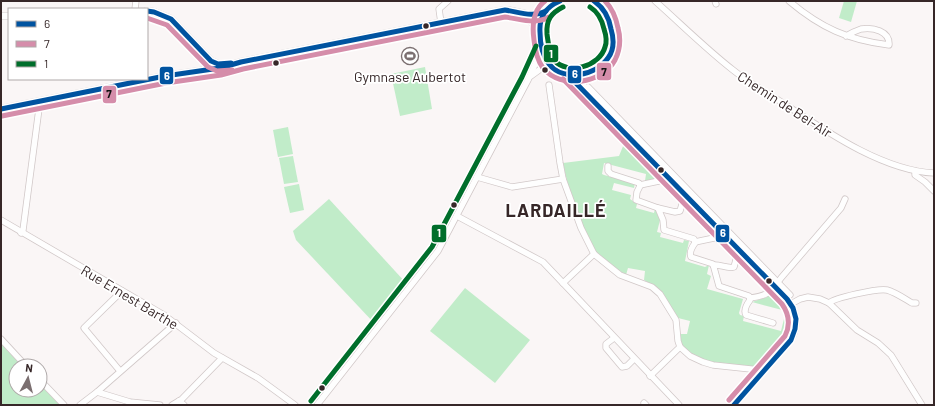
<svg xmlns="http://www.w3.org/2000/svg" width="935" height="406" font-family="Barlow,sans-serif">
<rect width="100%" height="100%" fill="#faf6f6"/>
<g fill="#c1ecc9">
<path d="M844,1H857L851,22L839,18Z"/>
<path d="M425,67L432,109L400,116L391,74Z"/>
<path d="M288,127L293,154L278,157L273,130Z"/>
<path d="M626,139L662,175C657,180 652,182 645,181L646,174L604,163L602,174L604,175L635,183L634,188L614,183L612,190L631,195L630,199L637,204L636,208L654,213L655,209L660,220L657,232L661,233L660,237L683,243L684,240L689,241L685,261L705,267L709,265L707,274L711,276L707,289L743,299L739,313L740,315L744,316L743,321L781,331L786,311L752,302L767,297L776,290C780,295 787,301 790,307C802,333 780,350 764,368C742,366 696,366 682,346C680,343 680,338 680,334H687L690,321L678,318L662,293L657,288L644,280L645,271L628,268L626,275C617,269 606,263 599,255C582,236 568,189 563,163L619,156Z"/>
<path d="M293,156L298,182L284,184L279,158Z"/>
<path d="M299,184L304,210L290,213L284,187Z"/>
<path d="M329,199L406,283L375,324L296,240L293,231Z"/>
<path d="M465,288L530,340L495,383L430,331Z"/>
<path d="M1,342L23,366H16V390H40V384L60,405H1Z"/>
</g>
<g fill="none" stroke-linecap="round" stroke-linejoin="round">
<g stroke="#d1c8c8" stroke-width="7">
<g id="minor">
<path d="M544,1L555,3"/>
<path d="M655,1C681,24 706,49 733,70C749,83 768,93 786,105C827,132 884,171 934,173"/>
<path d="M715,1L716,4"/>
<path d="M789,1C821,28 848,40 889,45C890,31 873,27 861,29C855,31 851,33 846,36"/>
<path d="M135,9L136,1"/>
<path d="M441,23L439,9L448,1"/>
<path d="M567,74L572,78L787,299C797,311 799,326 791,340L734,405"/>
<path d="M531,76L542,68H552"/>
<path d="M549,85L560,163L563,179L581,228L594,254L620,275L652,287L660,294L676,320L678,341L680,347L690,356L703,362L713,365L760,370L763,372"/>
<path d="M588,87L790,295"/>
<path d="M584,90C583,83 583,78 588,72"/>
<path d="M608,166V171L611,174L639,183L640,186L637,192L636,200L658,208L663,220L664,230L694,239L695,243C692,247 689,252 691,257L713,264L719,286L749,296L750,300C747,304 743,310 746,315L773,323"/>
<path d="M915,171V175L925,182L934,191"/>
<path d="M477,177L512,187L563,179"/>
<path d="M640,185L659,181L668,173"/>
<path d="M658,208L675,212L680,211L685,194"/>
<path d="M457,216L543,262L679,405"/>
<path d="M1,220L164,315L214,353L258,378L295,405"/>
<path d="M21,233L23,230L40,101"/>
<path d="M695,242L714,238L724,231"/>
<path d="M713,265C720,264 727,269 734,267L739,249"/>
<path d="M563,283L594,254"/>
<path d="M750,298C768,296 771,292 781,278L841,208L845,199"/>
<path d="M829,303C834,298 878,288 887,290C895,292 905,299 912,303H916"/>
<path d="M791,304L800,299L808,297L820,299L829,303L857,330L878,343L891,355L922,405"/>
<path d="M614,338L606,344V348L622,367L627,366L634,359"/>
<path d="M1,339L26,366"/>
<path d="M120,371L84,328L122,291"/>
<path d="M650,376L680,347"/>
<path d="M40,380L64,405"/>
<path d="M97,392L130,402L160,405"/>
<path d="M179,401L184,405"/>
<path d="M644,403L646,405"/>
<path d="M80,405L97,392L176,323"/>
<path d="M172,405L182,399L222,358"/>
<path d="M317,405L438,251L528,80L542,49"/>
</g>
</g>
<g stroke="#d1c8c8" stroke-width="8">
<g id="major">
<path d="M560,1C538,8 538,27 542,46C543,54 546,63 553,68C576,85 616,68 613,38C611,23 607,9 594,1"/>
<path d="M147,11L154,12L171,19L211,61L218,64H225"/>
<path d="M606,11V1"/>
<path d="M523,15L532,22L539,34"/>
<path d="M1,16H9"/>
<path d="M1,109L165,76L220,68L241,62L505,10C518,11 535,19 546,11"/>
</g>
</g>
<use href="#minor" stroke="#fefefe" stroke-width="5.5"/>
<use href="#major" stroke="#fefefe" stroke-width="7"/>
<g stroke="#fff" stroke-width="8">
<g id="bus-1">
<path d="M560,1C546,7 539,16 540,32C540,42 542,55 549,64C563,82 596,76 608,58C614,50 614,39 611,29C609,17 604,8 594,1"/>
<path d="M147,11L154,12L171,19L211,61L218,64L231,63"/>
<path d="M567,74L787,299L793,308L796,319L795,329L791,340L734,405"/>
<path d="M1,109L165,76L220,68L241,62L505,10C519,12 533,18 546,11"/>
</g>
</g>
<g stroke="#fff" stroke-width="8">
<g id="bus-2">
<path d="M545,1C533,10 532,26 534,40C535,50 537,60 543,68C561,90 602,84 615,60C620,50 621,39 618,28C616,18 612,8 605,1"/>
<path d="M147,18L167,25L208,67L217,71L232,70"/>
<path d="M563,79L782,304C789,314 791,324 785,336L729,400"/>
<path d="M2,116L166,83L221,75L243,69L505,17C521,19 535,25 549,17"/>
</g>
</g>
<g stroke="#fff" stroke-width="8">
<g id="bus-3">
<path d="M563,7C551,13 546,20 547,34C548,42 549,53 554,60C568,76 600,66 605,47C607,42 606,35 604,29C602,20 598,12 590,7"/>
<path d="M311,401L432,247L522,77L536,46"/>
</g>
</g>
<use href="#bus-1" stroke="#0053a0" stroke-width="5"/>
<use href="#bus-2" stroke="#d58daa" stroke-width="5"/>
<use href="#bus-3" stroke="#006e2b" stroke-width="5"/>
</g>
<defs>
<g id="stadium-ring" transform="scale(0.9)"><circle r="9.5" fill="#fff" stroke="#7b6f70" stroke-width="1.5"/><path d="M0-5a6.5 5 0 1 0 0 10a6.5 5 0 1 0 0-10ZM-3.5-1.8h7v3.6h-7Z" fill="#7b6f70"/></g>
</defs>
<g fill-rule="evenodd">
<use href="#stadium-ring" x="410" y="56"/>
</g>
<g fill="#362728" stroke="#fff" stroke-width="1.5">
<circle cx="426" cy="26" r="3.5"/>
<circle cx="276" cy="63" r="3.5"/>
<circle cx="545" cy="70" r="3.5"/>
<circle cx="661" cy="170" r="3.5"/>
<circle cx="454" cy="205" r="3.5"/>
<circle cx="769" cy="281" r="3.5"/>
<circle cx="322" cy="388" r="3.5"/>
</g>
<g text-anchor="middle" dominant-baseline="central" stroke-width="3.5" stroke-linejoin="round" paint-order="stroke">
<g font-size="14" fill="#362728" stroke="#fff">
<text x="410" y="76">Gymnase Aubertot</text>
</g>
<g font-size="14" fill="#362728" stroke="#fff">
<text transform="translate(785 104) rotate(33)">Chemin de Bel-Air</text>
<text transform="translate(130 297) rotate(31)">Rue Ernest Barthe</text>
</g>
<g font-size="18" font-weight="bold" letter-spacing="1" fill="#362728" stroke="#fff">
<text x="556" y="210">LARDAILLÉ</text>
</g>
</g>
<g stroke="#fff" stroke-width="1.5">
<rect x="543" y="44" width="16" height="19" rx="4" fill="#006e2b"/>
<rect x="596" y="62" width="16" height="19" rx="4" fill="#d58daa"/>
<rect x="567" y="65" width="15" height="19" rx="4" fill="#0053a0"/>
<rect x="159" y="66" width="15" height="19" rx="4" fill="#0053a0"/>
<rect x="102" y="85" width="15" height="19" rx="4" fill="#d58daa"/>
<rect x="715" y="224" width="15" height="19" rx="4" fill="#0053a0"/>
<rect x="431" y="224" width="16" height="19" rx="4" fill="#006e2b"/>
</g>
<g font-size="11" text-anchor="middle" font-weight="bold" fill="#fff">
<text x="551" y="58">1</text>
<text x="575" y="78">6</text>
<text x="167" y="80">6</text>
<text x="723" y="237">6</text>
<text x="439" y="237">1</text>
</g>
<g font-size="11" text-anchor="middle" font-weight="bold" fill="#111">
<text x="604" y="76">7</text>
<text x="109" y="98">7</text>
</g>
<rect width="935" height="406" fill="none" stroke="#362728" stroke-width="4"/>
<rect x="8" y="8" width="140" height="72" fill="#ffffff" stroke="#afa9a9"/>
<rect x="16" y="21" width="20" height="6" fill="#0053a0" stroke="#afa9a9"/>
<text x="44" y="28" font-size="12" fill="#362728">6</text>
<rect x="16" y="41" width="20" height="6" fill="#d58daa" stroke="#afa9a9"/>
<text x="44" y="48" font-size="12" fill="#362728">7</text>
<rect x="16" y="61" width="20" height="6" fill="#006e2b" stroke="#afa9a9"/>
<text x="44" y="68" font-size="12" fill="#362728">1</text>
<g transform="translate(28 378) rotate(7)"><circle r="19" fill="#ffffff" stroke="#afa9a9"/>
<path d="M0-3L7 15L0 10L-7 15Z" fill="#7b6f70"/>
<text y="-6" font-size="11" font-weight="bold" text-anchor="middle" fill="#362728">N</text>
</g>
</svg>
